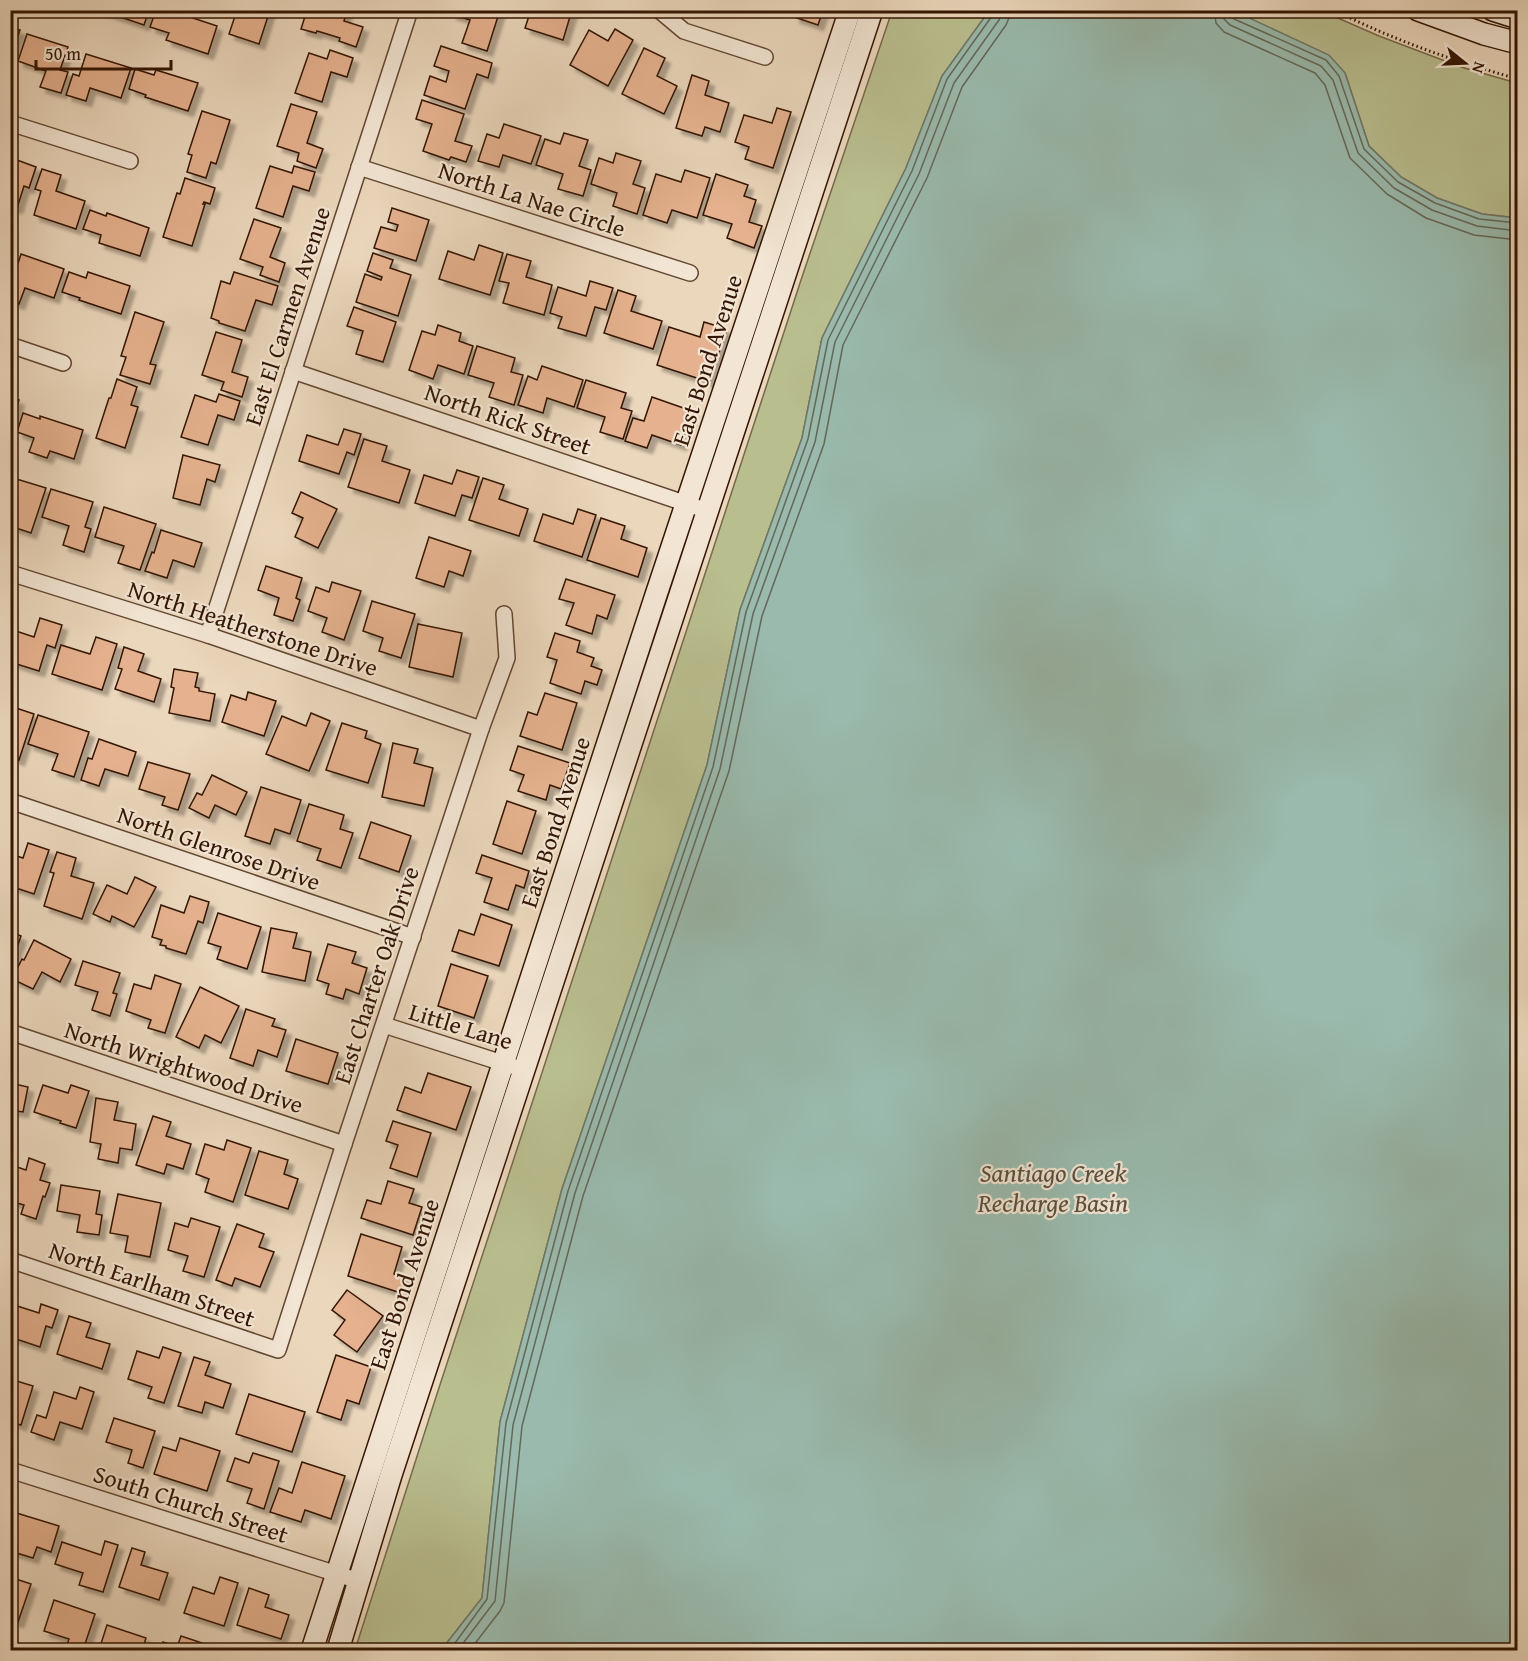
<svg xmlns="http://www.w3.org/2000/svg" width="1528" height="1661" font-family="'Gentium Book Plus',serif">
<defs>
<filter id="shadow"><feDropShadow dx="5.5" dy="5.5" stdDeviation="1.5" flood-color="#0004"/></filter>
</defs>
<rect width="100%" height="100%" fill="#ebd7bc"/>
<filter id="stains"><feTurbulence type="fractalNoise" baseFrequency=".00333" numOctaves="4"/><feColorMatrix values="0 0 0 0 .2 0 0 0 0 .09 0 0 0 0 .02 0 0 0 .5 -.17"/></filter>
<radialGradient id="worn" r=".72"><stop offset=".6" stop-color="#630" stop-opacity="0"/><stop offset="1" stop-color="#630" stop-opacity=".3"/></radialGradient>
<g fill="#b9be8f" stroke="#766a48" stroke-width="1.5">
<path d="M892,11H989L942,76L906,168L822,338L802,438L740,610L707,765L562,1189L500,1422L482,1598L446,1644L443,1650H355L436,1397L801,280Z"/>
<path d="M1226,11H1322L1379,36L1461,67L1517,83V218L1482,214L1437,198L1401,177L1369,146L1345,73L1243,15Z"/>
</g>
<path fill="#99baad" stroke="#707868" stroke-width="1.5" d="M989,11L1226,10L1243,15L1329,55L1345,73L1369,146L1401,177L1437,198L1482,214L1517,218V1650H443L446,1644L482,1598L500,1422L562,1189L707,765L740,610L802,438L822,338L906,168L942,76Z"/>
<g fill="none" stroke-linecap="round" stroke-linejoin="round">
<g stroke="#666857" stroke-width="1.5">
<path d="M1214,10L1216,23L1224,32L1315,73L1325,85L1350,158L1387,194L1426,218L1474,235L1518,240"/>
<path d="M1223,10L1224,19L1230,25L1321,66L1333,80L1358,153L1394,188L1432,210L1477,226L1518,231"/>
<path d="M1230,10L1231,15L1234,19L1326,60L1339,76L1364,149L1398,182L1435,203L1479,219L1518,223"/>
<path d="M450,1650L487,1599L506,1423L568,1191L713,767L746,612L808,439L828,340L912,171L947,79L992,16L993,10"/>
<path d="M458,1650L495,1601L513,1425L575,1193L720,769L753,614L815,442L835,342L919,174L954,83L999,20L1001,10"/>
<path d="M470,1650L500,1611L504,1603L522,1426L583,1196L729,771L762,616L824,444L843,345L927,178L962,87L1006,25L1009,18L1010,10"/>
</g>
</g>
<g fill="#e5b18e" stroke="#331501" stroke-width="1.5" filter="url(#shadow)">
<path d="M100,10H149L144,25Z"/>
<path d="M156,10H163L174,14L175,12L217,26L208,54L166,40L169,33L150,27Z"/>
<path d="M237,10H270L259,44L229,34Z"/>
<path d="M307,10H347L344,21L363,27L356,47L339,41L340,38L317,31L316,33L301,29Z"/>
<path d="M452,10H500L487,51L462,43L470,20L451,14Z"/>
<path d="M531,10H572L563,40L525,28Z"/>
<path d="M796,10H823L818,25L794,17Z"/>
<path d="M10,27L20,30L10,59Z"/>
<path d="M615,29L633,40L608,86L570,65L589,30L608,41Z"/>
<path d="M27,34L68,47L60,70L68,72L61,93L40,87L46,71L18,61Z"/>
<path d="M441,46L492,63L488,78L477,74L465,109L424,95L430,76L446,82L449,71L434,66Z"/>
<path d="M644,48L665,58L657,76L677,86L664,114L622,94Z"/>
<path d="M330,50L353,58L347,77L331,72L322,102L295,93L309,53L327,59Z"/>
<path d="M86,54L131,68L121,98L90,88L86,101L66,95L73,74L79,76Z"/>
<path d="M135,69L154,75L156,70L198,83L188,111L145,97L146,95L129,89Z"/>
<path d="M692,75L709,81L705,95L729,103L720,132L705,127L702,136L676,128Z"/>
<path d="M422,100L464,114L455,141L472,146L466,162L451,157L449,160L423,151L432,124L416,119Z"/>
<path d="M291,104L317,112L307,143L323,149L316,168L297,161L299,153L277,146Z"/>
<path d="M777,108L791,112L773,168L745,159L749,147L735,142L744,115L772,123Z"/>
<path d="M202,111L230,120L216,164L211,162L206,178L187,172L192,155L188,154Z"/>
<path d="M504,124L541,136L531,164L503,155L499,167L478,161L487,134L499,138Z"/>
<path d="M564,133L588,140L579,166L591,170L583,196L558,189L563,174L536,165L545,139L560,144Z"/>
<path d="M616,153L641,161L633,184L645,188L637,214L613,206L617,193L591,184L599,158L613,163Z"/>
<path d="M17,160L36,167L29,188L24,186L17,208L10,206V173L13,174Z"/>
<path d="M270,166L292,173L294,166L315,172L309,191L293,186L283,217L256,208Z"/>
<path d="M42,169L61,175L56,191L85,201L76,229L34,215L41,191L35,189Z"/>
<path d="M685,170L710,178L697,218L672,210L667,223L643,215L656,174L681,182Z"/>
<path d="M716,174L748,185L744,196L756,200L749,222L762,226L754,248L727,238L732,224L703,215Z"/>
<path d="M185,178L215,188L210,204L204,202L203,204H205L192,246L163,237L177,193L180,194Z"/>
<path d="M392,208L429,220L416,261L374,248L381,227L396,231L398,225L388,222Z"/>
<path d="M90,210L106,216L107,213L149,228L140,256L99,243L101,235L83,229Z"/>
<path d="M254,219L281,228L270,257L285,263L279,282L260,275L263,267L240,259Z"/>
<path d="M479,245L503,253L490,295L439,279L448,251L474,260Z"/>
<path d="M373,253L393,260L390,268L411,275L398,316L356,302L365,274L381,280L382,277L367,271Z"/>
<path d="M21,254L64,269L54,298L25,288L19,304L10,301V278L13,279Z"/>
<path d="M507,254L531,261L526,277L552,285L544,315L503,303L509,283L499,281Z"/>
<path d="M69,272L86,278L88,272L130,286L121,314L79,300L80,298L62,292Z"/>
<path d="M234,272L278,286L272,305L256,300L245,331L219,323V321L211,318L221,281L230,284Z"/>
<path d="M590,281L613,288L606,310L595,307L586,336L558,328L562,317L550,313L558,287L586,296Z"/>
<path d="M618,290L636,296L631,311L662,321L653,349L604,333Z"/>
<path d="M354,307L396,322L383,362L356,354L363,331L347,326Z"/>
<path d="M135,312L164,322L150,364L156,365L150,384L120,375L126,357L121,356Z"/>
<path d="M704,322L727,329L709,382L657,365L669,327L700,337Z"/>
<path d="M438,325L461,333L459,341L473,346L464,374L438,365L433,379L409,370L422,331L435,335Z"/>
<path d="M216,332L242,340L232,372L248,377L242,397L221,390L224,382L202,375Z"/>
<path d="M477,346L515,358L511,372L523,375L514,405L489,397L494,383L468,375Z"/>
<path d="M542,366L583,380L574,407L547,398L543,413L518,405L528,376L537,380Z"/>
<path d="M117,379L137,387L131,405L138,407L125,448L96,438L109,398H111Z"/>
<path d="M586,380L626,393L621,408L632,411L623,439L600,432L605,417L577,408Z"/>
<path d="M219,394L240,401L234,420L218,415L208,445L181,437L195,395L216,402Z"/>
<path d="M10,397L19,400L10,427Z"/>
<path d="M652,397L692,411L681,445L652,435L647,448L625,441L633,418L644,421Z"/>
<path d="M23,413L40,419V416L83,430L74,459L50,451L47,458L29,452L34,438L17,432Z"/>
<path d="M344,429L361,434L354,455L347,452L339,474L299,461L307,435L338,445Z"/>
<path d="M364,439L387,446L382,461L410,470L399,503L348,487Z"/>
<path d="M183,455L220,465L215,482L207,479L200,505L173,498Z"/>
<path d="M457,470L479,477L472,498L462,495L455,516L415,503L424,475L452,484Z"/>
<path d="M10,477L46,488L31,533L10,526L15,511L10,509Z"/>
<path d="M483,478L504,485L499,499L528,509L519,536L469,520Z"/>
<path d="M51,489L93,502L85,527L91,529L84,552L63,545L69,526L42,517Z"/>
<path d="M301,492L337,509L318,548L295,537L303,518L292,513Z"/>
<path d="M104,507L156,524L140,570L118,563L124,546L95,537Z"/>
<path d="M578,509L596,515L582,557L534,541L543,514L573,524Z"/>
<path d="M601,518L625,526L621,539L647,548L638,577L587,560Z"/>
<path d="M161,530L202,543L194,567L173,560L167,578L145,571L152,552L154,553Z"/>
<path d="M429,537L471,551L463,576L449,571L444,587L416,578Z"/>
<path d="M266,566L302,578L296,598L300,600L293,621L274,615L279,598L258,590Z"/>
<path d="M566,579L615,595L607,619L597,615L592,634L566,625L574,603L559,599Z"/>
<path d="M332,582L361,591L344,640L322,632L327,618L308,611L316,587L329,592Z"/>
<path d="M372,601L415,614L401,658L379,651L383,638L363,631Z"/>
<path d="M40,618L62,625L55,648L47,645L39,671L10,662V629L34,637Z"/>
<path d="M418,624L462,633L453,677L409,667Z"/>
<path d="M555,633L580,641L577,652L594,658L591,666L602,670L597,685L585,681L581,694L550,683L557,660L547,657Z"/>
<path d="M96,637L117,644L102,690L52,674L61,645L90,654Z"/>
<path d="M124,647L144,654L138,671L161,679L154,702L115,689L122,669L118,668Z"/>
<path d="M174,669L198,673L195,687L199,688V691L215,694L210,721L169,713L174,688L171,687Z"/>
<path d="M248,692L276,701L264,736L222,722L231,695L246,700Z"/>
<path d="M545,693L577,703L562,750L520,736L528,712L537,715Z"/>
<path d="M10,706L34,714L19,760L10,757Z"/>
<path d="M311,713L330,721L309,771L266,754L282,716L306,726Z"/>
<path d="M38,715L89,732L74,777L52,770L58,754L28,744Z"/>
<path d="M342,723L367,731L365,738L381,744L368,783L326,770Z"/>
<path d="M99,739L136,752L128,776L105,769L99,786L81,780L88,758L92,759Z"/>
<path d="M393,743L418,749L414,763L433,768L424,806L382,797Z"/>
<path d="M518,746L570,763L561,789L550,785L546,800L518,791L524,775L510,770Z"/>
<path d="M148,762L190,774L178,810L162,805L165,797L139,789Z"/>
<path d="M212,775L247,792L236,815L215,805L209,818L189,808L197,793L202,795Z"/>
<path d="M261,787L301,800L290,834L275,829L270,844L245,836Z"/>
<path d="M507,801L536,811L522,854L493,844Z"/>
<path d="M309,804L344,815L340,829L353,833L341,868L317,860L321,849L297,841Z"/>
<path d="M371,822L411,836L399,872L359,858Z"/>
<path d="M28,843L49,850L34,894L10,886V854L23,858Z"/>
<path d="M57,852L76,858L71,876L94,883L82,919L44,906L54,873L50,872Z"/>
<path d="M482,855L529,871L524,888L516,885L508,910L484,902L492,878L476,873Z"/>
<path d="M135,877L156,887L134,927L112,916L110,922L93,914L107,885L127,894Z"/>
<path d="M190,896L209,902L203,923L198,921L186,954L166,948V946L160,945L162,940L152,937L161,905L184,913Z"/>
<path d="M218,913L261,927L247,969L217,959L221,947L208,943Z"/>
<path d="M481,914L512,925L499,966L452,951L459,930L474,935Z"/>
<path d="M271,928L297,933L293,948L311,952L305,981L262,972Z"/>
<path d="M10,932L21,936L10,968Z"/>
<path d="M34,940L71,959L60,982L42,972L33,989L12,979L22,959L24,960Z"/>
<path d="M328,944L356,952L352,963L367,968L359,994L346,989L343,999L326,994L329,984L317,980Z"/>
<path d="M83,961L120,973L113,993L117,994L110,1016L92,1010L98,992L75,985Z"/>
<path d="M451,964L488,976L474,1018L438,1006Z"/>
<path d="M155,975L181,984L165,1033L148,1028L151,1020L126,1011L134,984L151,989Z"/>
<path d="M200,987L239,1006L221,1043L205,1035L199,1048L176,1037Z"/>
<path d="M246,1009L275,1019L272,1026L286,1030L277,1057L258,1050L253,1066L230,1058Z"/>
<path d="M296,1039L338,1053L328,1084L286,1071Z"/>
<path d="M428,1073L471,1087L456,1130L397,1110L405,1087L421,1093Z"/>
<path d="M10,1083L28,1087L23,1112L10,1110Z"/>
<path d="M43,1085L68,1093L71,1085L89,1091L76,1128L60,1123L61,1121L34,1112Z"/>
<path d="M96,1098L118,1102L114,1120L136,1124L132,1150L120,1148L118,1163L98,1159L101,1144L90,1142Z"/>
<path d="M153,1116L171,1122L166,1136L191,1144L183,1169L167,1164L164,1174L136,1165Z"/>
<path d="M393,1121L431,1133L417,1177L390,1168L398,1145L386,1141Z"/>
<path d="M227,1140L251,1148L233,1202L205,1192L209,1179L196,1174L205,1144L224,1150Z"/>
<path d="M259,1151L288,1160L284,1174L298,1179L288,1209L245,1195Z"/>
<path d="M29,1158L45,1164L40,1180L50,1183L45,1197L43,1196L36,1219L21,1214L24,1205L10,1201L11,1165L26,1170Z"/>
<path d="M388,1181L414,1189L409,1203L422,1207L413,1235L361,1218L367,1200L381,1204Z"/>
<path d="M61,1185L100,1191L96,1214L102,1215L99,1235L77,1232L80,1215L57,1211Z"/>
<path d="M118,1194L161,1203L150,1257L125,1252L128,1236L110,1233Z"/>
<path d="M191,1218L220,1227L204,1277L183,1271L188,1256L168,1250L175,1223L188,1227Z"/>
<path d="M237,1224L264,1234L259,1247L274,1252L260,1287L235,1278L232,1286L216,1280Z"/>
<path d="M361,1234L402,1247L394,1274L406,1278L401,1293L348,1276Z"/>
<path d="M347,1290L383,1316L357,1352L334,1335L345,1320L332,1310Z"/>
<path d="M41,1304L58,1310L52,1328L46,1326L40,1347L10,1337V1316L14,1305L39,1313Z"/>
<path d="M69,1316L91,1323L86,1337L110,1344L102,1369L57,1354Z"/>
<path d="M163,1347L181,1353L164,1403L148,1398L152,1387L128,1379L137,1351L159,1358Z"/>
<path d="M336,1355L371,1367L359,1404L347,1400L341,1420L317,1412Z"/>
<path d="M194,1357L210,1362L205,1375L231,1384L223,1408L205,1402L202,1413L178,1406Z"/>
<path d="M10,1379L33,1386L21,1425L10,1422Z"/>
<path d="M80,1387L94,1392L82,1429L60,1422L54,1440L31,1432L37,1415L46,1418L54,1392L76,1399Z"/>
<path d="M249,1394L305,1412L292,1452L236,1434Z"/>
<path d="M114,1418L155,1431L143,1468L128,1463L132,1450L106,1442Z"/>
<path d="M180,1438L220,1451L207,1491L154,1474L163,1447L176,1451Z"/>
<path d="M253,1453L279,1461L264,1509L247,1503L252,1489L227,1481L235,1458L249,1463Z"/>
<path d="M302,1462L345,1476L331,1519L305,1510L301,1522L270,1512L279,1488L292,1493Z"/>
<path d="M10,1511L59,1526L51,1552L37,1547L33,1558L10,1551L12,1538L10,1537Z"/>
<path d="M105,1541L118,1545L103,1592L79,1585L83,1573L55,1564L62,1542L101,1555Z"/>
<path d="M132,1548L145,1552L141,1565L168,1573L159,1600L119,1587Z"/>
<path d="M10,1577L31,1584L18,1622L10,1620Z"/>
<path d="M220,1577L238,1583L224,1626L184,1613L193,1587L214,1594Z"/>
<path d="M249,1588L269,1595L265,1607L289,1615L281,1639L237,1625Z"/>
<path d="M54,1600L95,1614L83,1650H65L69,1639L44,1631Z"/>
<path d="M107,1625L146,1638L142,1650H99Z"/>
<path d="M181,1636L208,1645L206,1650H160L163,1642L177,1647Z"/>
</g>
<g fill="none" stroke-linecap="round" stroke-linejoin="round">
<g stroke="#614630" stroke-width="18">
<g id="street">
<path d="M659,10L684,31L765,57"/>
<path d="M10,123L130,161"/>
<path d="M359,167L690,273"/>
<path d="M10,345L63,363"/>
<path d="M293,371L708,511"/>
<path d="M10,573L208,635L481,729"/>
<path d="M208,635L410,10"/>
<path d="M10,801L413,937"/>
<path d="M384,1025L512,1066"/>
<path d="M10,1032L344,1144"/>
<path d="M10,1260L278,1350L344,1144L481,729L507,658L504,614"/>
<path d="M10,1470L359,1581"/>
</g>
</g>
<g stroke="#331501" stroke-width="24">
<g id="secondary">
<path d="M1418,10L1484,34L1518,43"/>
<path d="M1493,10L1518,18"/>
<path d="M312,1650L655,598L850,10"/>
<path d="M338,1650L391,1475L872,10"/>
</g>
</g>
<path stroke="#331501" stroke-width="3" stroke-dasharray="1.5 3" stroke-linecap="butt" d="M1334,10C1393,40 1454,61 1518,79"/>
<use href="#street" stroke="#f2e5d3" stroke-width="15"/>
<use href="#secondary" stroke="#f2e5d3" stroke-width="21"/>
</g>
<g text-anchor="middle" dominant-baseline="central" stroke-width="4.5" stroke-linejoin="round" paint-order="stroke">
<g font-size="24" fill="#331501" stroke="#f2e5d3">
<text transform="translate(532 199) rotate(18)">North La Nae Circle</text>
<text transform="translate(287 316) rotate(-72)">East El Carmen Avenue</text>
<text transform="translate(707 360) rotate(-72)">East Bond Avenue</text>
<text transform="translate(508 419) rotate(19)">North Rick Street</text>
<text transform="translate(253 628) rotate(18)">North Heatherstone Drive</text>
<text transform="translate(555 822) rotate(-72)">East Bond Avenue</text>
<text transform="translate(219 848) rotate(19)">North Glenrose Drive</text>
<text transform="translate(376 975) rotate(-72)">East Charter Oak Drive</text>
<text transform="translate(461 1026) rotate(17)">Little Lane</text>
<text transform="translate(184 1067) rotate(18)">North Wrightwood Drive</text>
<text transform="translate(152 1284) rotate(19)">North Earlham Street</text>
<text transform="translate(404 1284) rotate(-72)">East Bond Avenue</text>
<text transform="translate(191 1504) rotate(18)">South Church Street</text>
</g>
<g font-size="26" font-style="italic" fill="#574f3d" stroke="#f2e5d3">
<text x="1053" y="1172">Santiago Creek<tspan x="1053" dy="30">Recharge Basin</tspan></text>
</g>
</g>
<rect width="1528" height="1661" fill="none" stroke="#ebd7bc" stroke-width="36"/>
<rect x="12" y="12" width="1504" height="1637" fill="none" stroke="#331501" stroke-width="3"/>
<rect x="18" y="18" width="1492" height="1625" fill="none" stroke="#331501" stroke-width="1.5"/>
<g transform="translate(1465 63) rotate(108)" stroke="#f2e5d3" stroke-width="4.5" paint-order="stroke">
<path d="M0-4.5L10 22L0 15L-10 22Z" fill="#331501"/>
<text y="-9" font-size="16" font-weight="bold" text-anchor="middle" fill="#331501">N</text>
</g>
<path d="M36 60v9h135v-9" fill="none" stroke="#331501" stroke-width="3"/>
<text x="45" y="60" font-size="18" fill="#331501" stroke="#f2e5d3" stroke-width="4.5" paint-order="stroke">50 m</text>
<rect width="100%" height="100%" filter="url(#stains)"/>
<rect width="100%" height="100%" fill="url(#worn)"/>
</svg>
